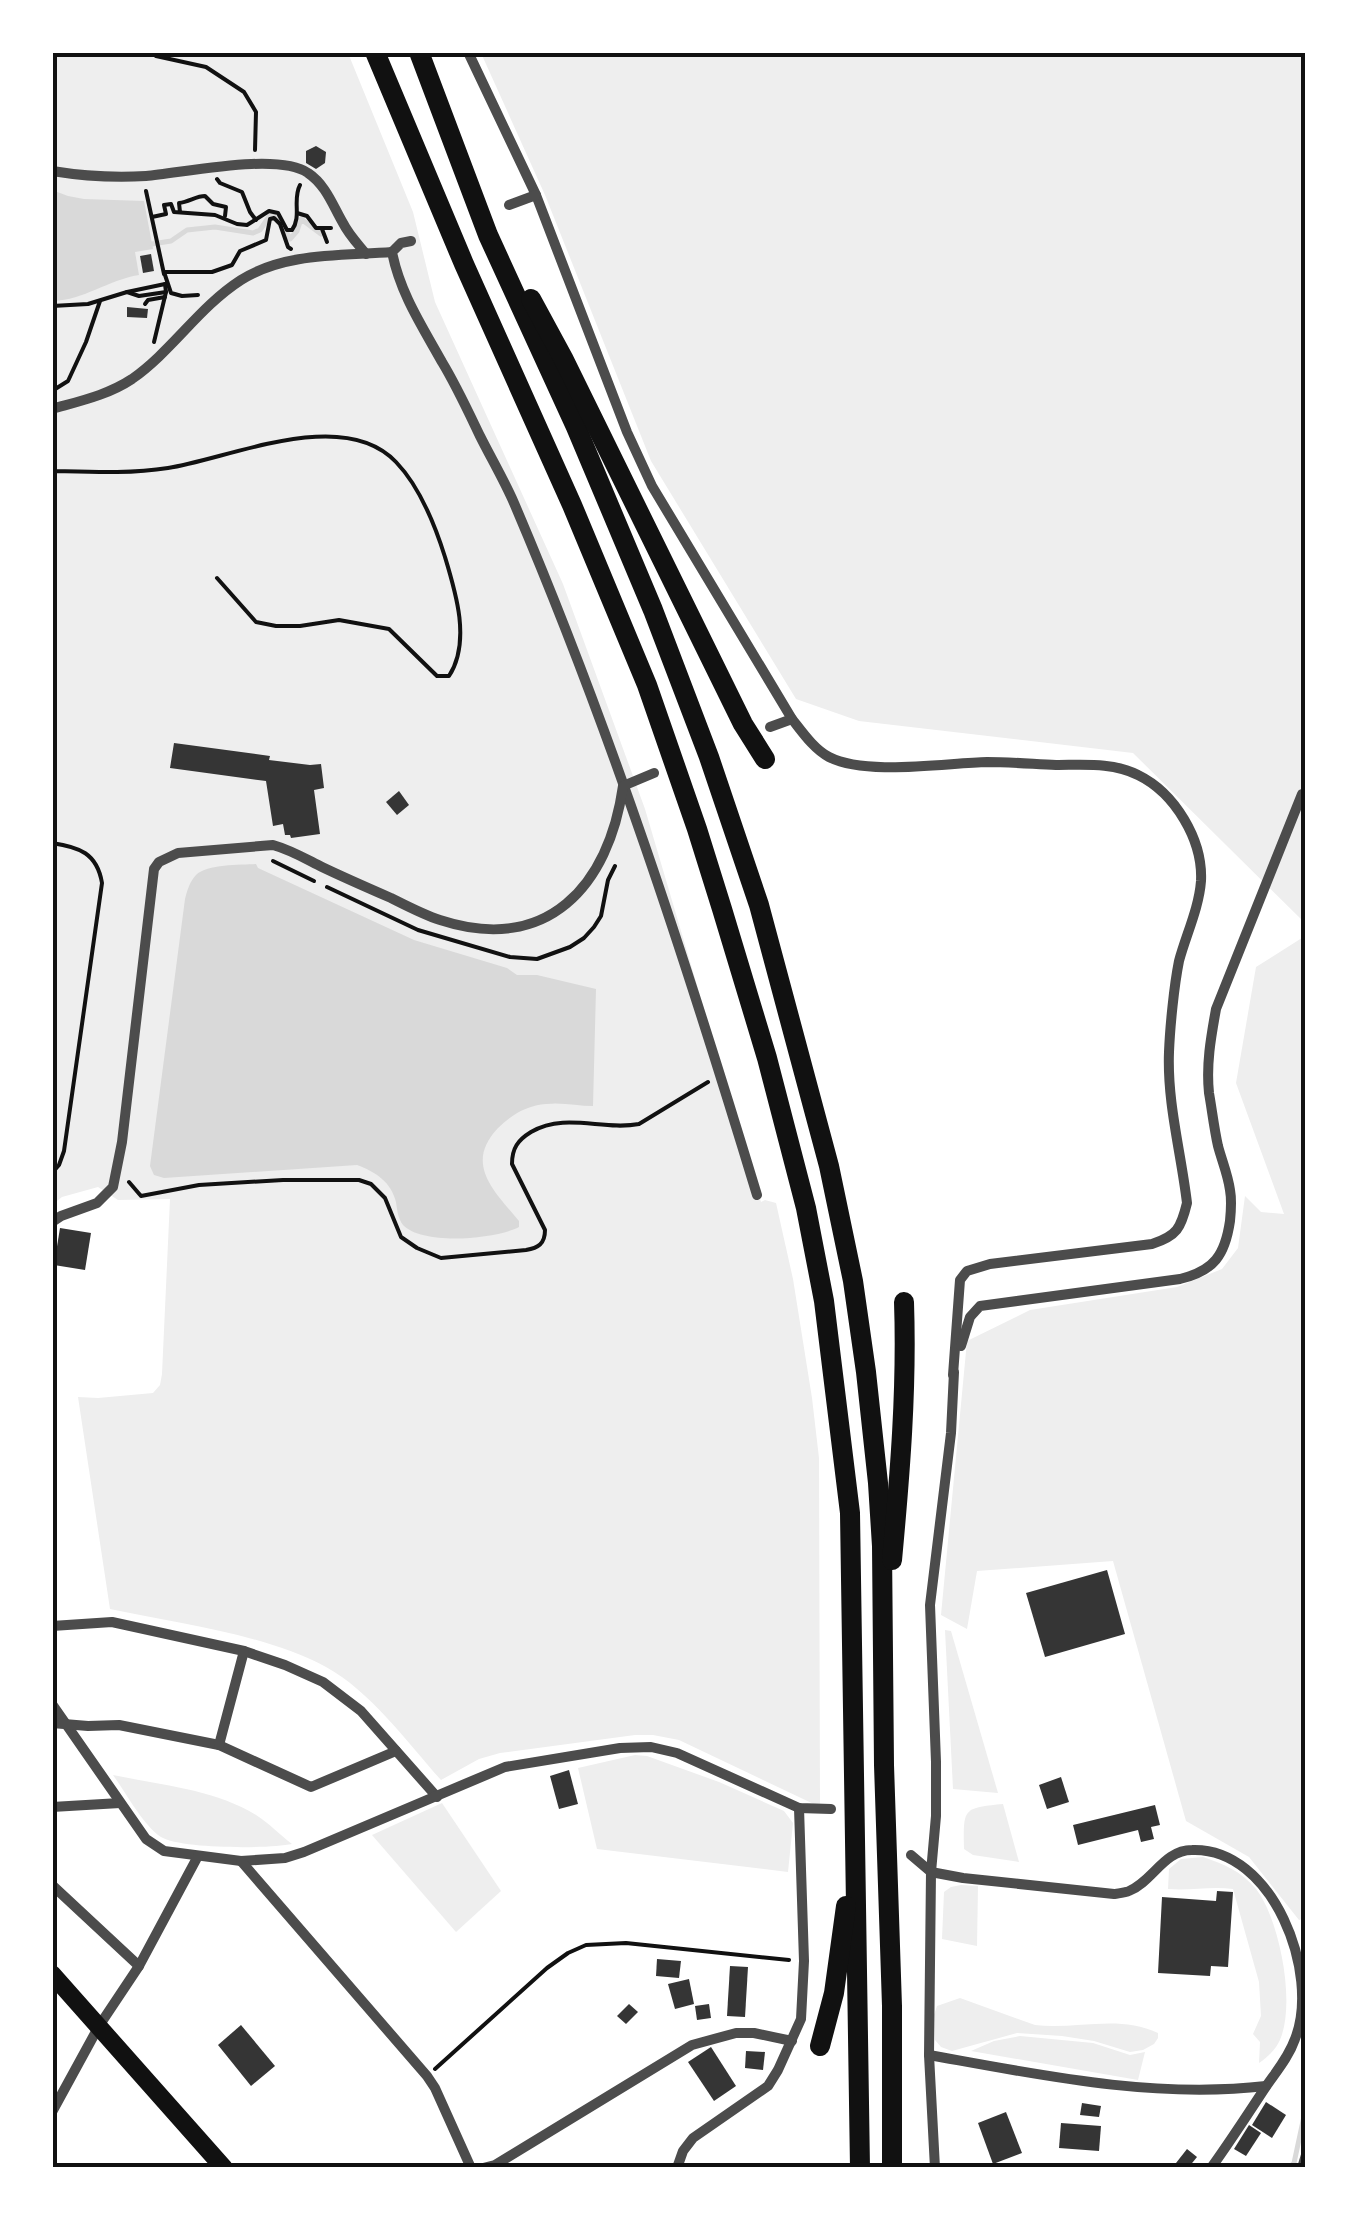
<svg xmlns="http://www.w3.org/2000/svg" width="1358" height="2220" font-family="'Titillium Web',sans-serif">
<rect width="100%" height="100%" fill="#fff"/>
<g fill="#eee">
<path d="M53,53H348L413,212L435,302L563,584L645,809L761,1202L765,1200L776,1203L793,1279L812,1398L819,1458L820,1807L679,1740L653,1735H635L500,1753L479,1759L441,1780C408,1743 369,1690 326,1667C262,1633 179,1624 110,1609L78,1397L98,1398L153,1393L160,1385L162,1374L170,1199L118,1200L98,1187L62,1197L53,1204Z"/>
<path d="M481,53H1305V923L1133,753L859,721L796,699L651,461L545,195Z"/>
<path d="M1305,936V1918L1299,1920L1249,1857L1186,1821L1113,1561L977,1571L967,1629L941,1615L967,1341L1030,1310L1177,1287L1222,1269L1238,1248L1245,1196L1261,1212L1284,1214L1236,1083L1256,967Z"/>
<path d="M945,1630L951,1631L998,1793L953,1789Z"/>
<path d="M635,1755L647,1756L719,1782L784,1811L793,1823L788,1872L597,1849L578,1768Z"/>
<path d="M113,1775C160,1785 214,1789 256,1815C269,1823 280,1835 292,1844C268,1849 181,1849 161,1837C143,1825 126,1793 113,1775Z"/>
<path d="M442,1803L501,1891L456,1932L372,1835Z"/>
<path d="M1003,1804L1019,1862L973,1855L964,1849C963,1808 963,1808 1003,1804Z"/>
<path d="M1203,1857C1224,1864 1241,1871 1256,1889C1280,1919 1299,2014 1276,2047C1272,2053 1265,2059 1259,2063L1260,2042L1253,2034L1261,2016L1259,1982L1233,1889C1211,1886 1190,1891 1168,1889L1169,1869L1181,1859Z"/>
<path d="M961,1885L978,1886L977,1946L942,1939L944,1892L951,1887Z"/>
<path d="M960,1998L1035,2025C1075,2030 1119,2014 1158,2033V2038L1154,2044L1143,2050L1130,2052L1094,2041L1062,2036L1017,2033L952,2051L941,2047L935,2040L934,2015L937,2006Z"/>
<path d="M1020,2036L1093,2043L1130,2055L1145,2052L1138,2080L971,2051L994,2041Z"/>
</g>
<g fill="#d9d9d9">
<path d="M52,190L68,196L84,199L144,201L153,249L135,252L139,275C108,280 84,300 53,301Z"/>
<path d="M256,864L258,868L414,940L507,968L517,975H537L596,989L593,1106C578,1106 562,1102 546,1104C528,1105 511,1115 498,1128C464,1164 494,1191 519,1221V1227C496,1239 423,1246 403,1225C398,1219 397,1209 396,1202C391,1182 376,1172 357,1165L164,1178L154,1175L150,1166L185,899C187,891 190,881 196,875C207,864 240,865 256,864Z"/>
</g>
<g fill="none" stroke-linecap="round" stroke-linejoin="round">
<g stroke="#d9d9d9" stroke-width="5">
<path d="M152,244L171,241L187,230L215,227L253,233L260,230L270,215L279,218L290,239L297,231L301,219L321,234"/>
<path d="M1289,2168L1294,2163L1306,2107"/>
</g>
</g>
<g fill="#353535">
<path d="M316,146L326,152L325,163L316,169L306,163V151Z"/>
<path d="M151,254L154,271L143,273L140,256Z"/>
<path d="M127,307L148,309L147,318L127,317Z"/>
<path d="M174,743L270,756L269,760L310,765L321,764L324,788L314,790L320,834L291,838L290,835H285L283,824L273,826L266,781L170,768Z"/>
<path d="M399,791L409,805L397,815L386,802Z"/>
<path d="M60,1228L91,1233L85,1270L54,1265Z"/>
<path d="M1107,1570L1125,1634L1045,1657L1026,1593Z"/>
<path d="M569,1770L578,1804L559,1809L550,1776Z"/>
<path d="M1061,1777L1069,1802L1047,1809L1039,1785Z"/>
<path d="M1155,1805L1160,1825L1151,1827L1154,1839L1141,1842L1138,1830L1078,1845L1073,1825Z"/>
<path d="M1217,1891L1233,1892L1228,1967L1211,1966L1210,1976L1158,1973L1162,1897L1216,1901Z"/>
<path d="M657,1959L681,1961L679,1978L656,1976Z"/>
<path d="M730,1966L748,1967L745,2017L727,2016Z"/>
<path d="M689,1979L694,2004L675,2009L668,1984Z"/>
<path d="M629,2004L638,2012L626,2024L617,2016Z"/>
<path d="M709,2004L711,2018L697,2020L695,2006Z"/>
<path d="M241,2025L275,2066L251,2086L218,2045Z"/>
<path d="M711,2047L736,2086L714,2101L688,2062Z"/>
<path d="M746,2051L765,2052L763,2070L745,2068Z"/>
<path d="M1266,2102L1286,2115L1272,2138L1252,2125Z"/>
<path d="M1082,2103L1101,2106L1099,2117L1080,2115Z"/>
<path d="M1006,2112L1022,2153L993,2164L978,2123Z"/>
<path d="M1061,2123L1101,2126L1099,2151L1059,2148Z"/>
<path d="M1249,2125L1261,2133L1246,2156L1234,2149Z"/>
<path d="M1187,2149L1197,2157L1188,2168H1181L1176,2163Z"/>
</g>
<g fill="none" stroke-linecap="round" stroke-linejoin="round">
<g stroke="#111" stroke-width="4">
<path d="M154,52L156,56L206,67L244,92L256,112L255,150"/>
<path d="M217,179L220,183L242,192L250,212L256,220"/>
<path d="M146,191L164,274"/>
<path d="M180,212L179,203C189,202 196,196 205,196L213,204L226,207L225,216"/>
<path d="M297,213L307,216L316,228H331"/>
<path d="M152,217L166,214L164,205L171,204L174,212L215,215L237,224L247,225L269,211L278,213L287,230H292C302,216 292,200 300,185"/>
<path d="M322,229L327,242"/>
<path d="M127,292L139,296L166,292"/>
<path d="M198,295L182,296L171,293L164,272H212L232,265L240,251L266,240L270,219L274,218L280,224L288,247L291,249"/>
<path d="M145,304L148,300L165,297"/>
<path d="M52,306L88,304L127,292L165,284"/>
<path d="M154,342L166,292L165,284"/>
<path d="M52,391L68,381L86,342L100,301"/>
<path d="M52,471C91,472 130,474 168,468C231,458 343,406 396,462C420,487 435,525 445,557C456,593 471,642 449,676H437L389,629L339,620L300,626H276L256,622L217,578"/>
<path d="M52,843C79,847 97,853 102,883L64,1151L59,1165L52,1173"/>
<path d="M273,861L314,881"/>
<path d="M327,887L418,930L510,957L537,959L570,947L584,938L594,927L601,916L608,880L615,866"/>
<path d="M129,1182L141,1196L199,1185L283,1180H359L371,1184L385,1198L401,1237L417,1248L441,1258L526,1250C538,1248 545,1244 545,1230L512,1164C512,1148 518,1140 531,1132C566,1112 602,1131 639,1124L708,1082"/>
<path d="M435,2069L547,1968L568,1953L586,1945L626,1943L789,1960"/>
</g>
<g stroke="#4c4c4c" stroke-width="10">
<path d="M468,52L536,195L627,432L652,486L792,719C803,733 814,749 829,757C866,776 945,763 987,762C1010,762 1033,764 1056,765C1083,765 1113,762 1138,775C1175,793 1203,840 1201,881C1199,908 1186,935 1179,961C1174,986 1170,1027 1169,1052C1167,1103 1181,1152 1187,1203C1181,1228 1177,1236 1152,1244L990,1264L967,1271L960,1280L953,1375"/>
<path d="M52,171C83,176 115,178 146,176C183,173 278,152 308,173C326,185 333,206 343,223C349,235 358,244 366,254"/>
<path d="M509,205L536,195"/>
<path d="M411,241L401,243L392,252C400,293 422,326 442,362C456,385 468,411 480,436C491,458 504,480 514,503C610,728 686,961 757,1195"/>
<path d="M52,409C80,401 108,395 132,379C172,351 199,307 241,280C285,252 343,256 392,252"/>
<path d="M770,727L792,719"/>
<path d="M52,1222L61,1216L97,1203L113,1187L122,1142L154,869L159,862L178,853L273,845C291,850 306,859 322,867C345,878 368,888 391,898C407,906 424,915 440,920C547,955 609,886 623,786L654,773"/>
<path d="M961,1346L970,1317L980,1306L1180,1279C1214,1271 1225,1255 1230,1221C1231,1211 1232,1201 1230,1190C1228,1175 1222,1161 1218,1146C1214,1128 1212,1110 1209,1093C1206,1064 1211,1037 1216,1009L1302,794"/>
<path d="M52,1626L112,1622L244,1651L285,1665L323,1682L361,1711L437,1797"/>
<path d="M52,1704L146,1839L164,1851L241,1861L285,1858L304,1852L505,1767L620,1748L651,1747L677,1753L799,1808L831,1809"/>
<path d="M52,1723L88,1726L119,1725L219,1745L311,1787L396,1751"/>
<path d="M219,1745L244,1651"/>
<path d="M52,1807L120,1803"/>
<path d="M911,1855L931,1872L963,1878L1114,1894C1115,1894 1128,1892 1129,1891C1153,1881 1164,1850 1192,1850C1273,1847 1321,1974 1295,2039C1288,2059 1274,2074 1263,2091C1246,2117 1229,2143 1211,2168"/>
<path d="M241,1861L427,2076L435,2088L471,2168"/>
<path d="M52,1885L139,1966"/>
<path d="M929,2055C1040,2075 1153,2099 1266,2086"/>
<path d="M52,2112L99,2026L139,1966L198,1856"/>
<path d="M483,2168L495,2165L692,2045L736,2033H754L792,2041"/>
<path d="M677,2168L683,2151L693,2138L768,2086L778,2070L801,2019L804,1961L799,1808"/>
<path d="M935,2168L929,2055L931,1872L936,1816V1762L930,1605L951,1433L954,1372"/>
<path d="M1302,2168L1306,2155"/>
</g>
<path stroke="#111" stroke-width="18" d="M52,1974L224,2168"/>
<g stroke="#111" stroke-width="20">
<path d="M375,52L464,264L572,505L647,685L697,829L722,909L767,1058L806,1208L824,1301L850,1513L860,2168"/>
<path d="M419,52L488,235L576,427L653,610L709,757L759,905L829,1166L853,1281L866,1372L878,1483L882,1546L884,1765L892,2006V2168"/>
<path d="M531,299L563,358L743,724L765,759"/>
<path d="M892,1560C900,1474 907,1389 904,1302"/>
<path d="M820,2046L834,1993L846,1906"/>
</g>
</g>
<rect width="1358" height="2220" fill="none" stroke="#ffffff" stroke-width="110"/>
<rect x="55" y="55" width="1248" height="2110" fill="none" stroke="#111" stroke-width="4"/>
</svg>
